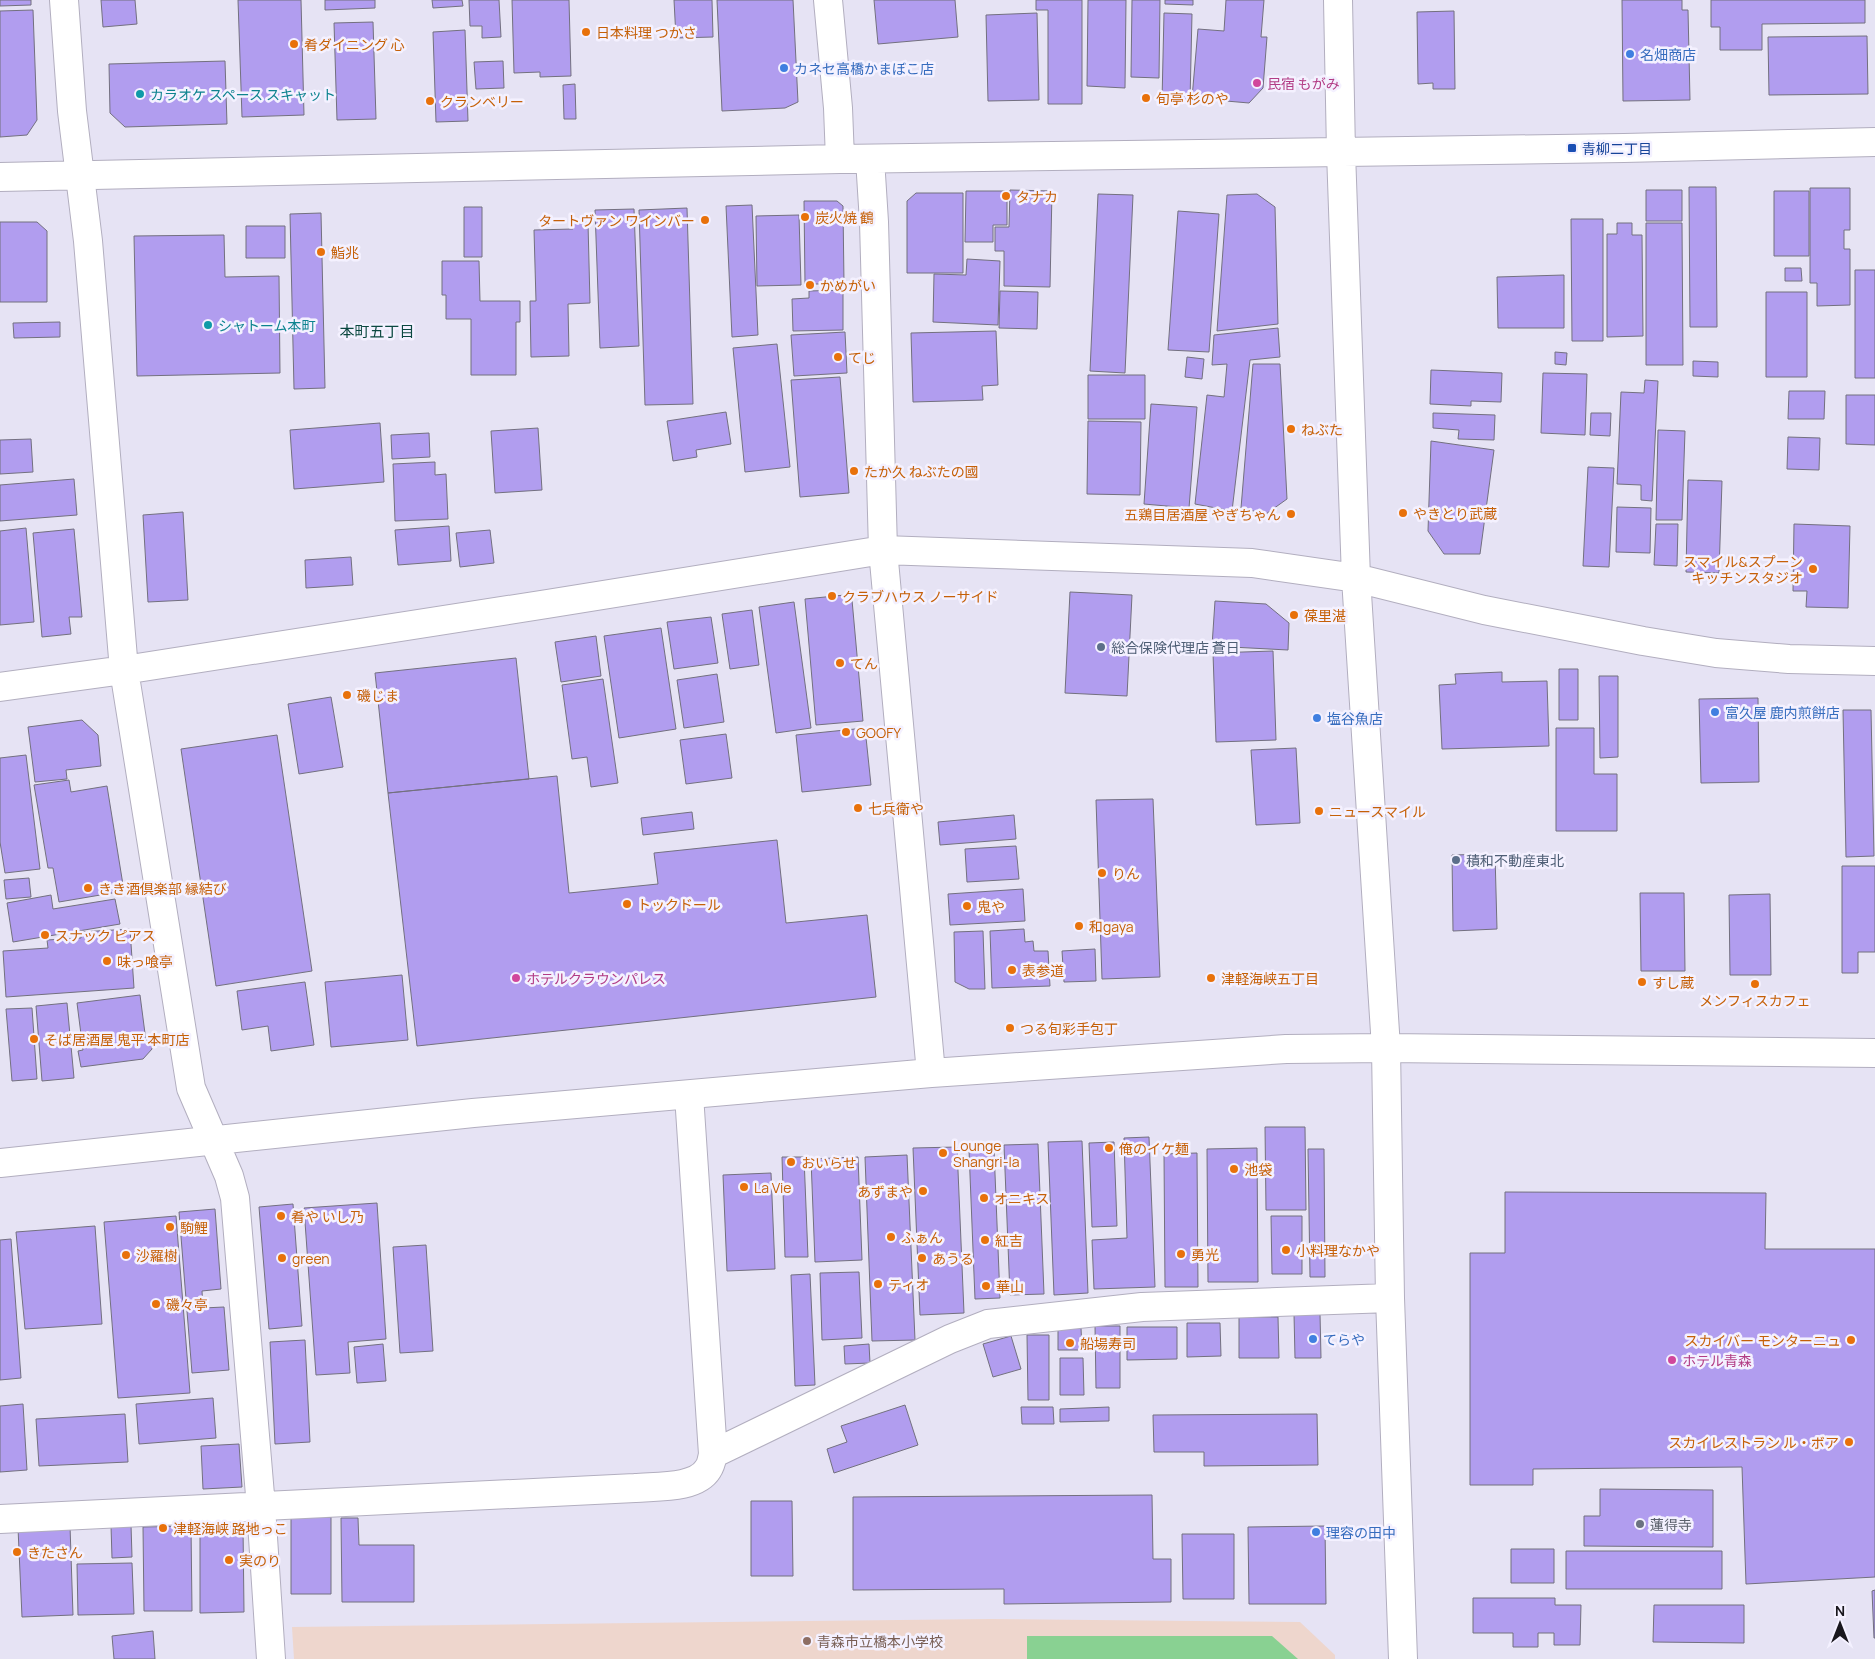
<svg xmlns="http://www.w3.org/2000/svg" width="1875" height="1659" viewBox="0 0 1875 1659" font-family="Manrope,'Noto Sans JP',sans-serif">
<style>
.education{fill:#eed6cd}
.green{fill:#89d192}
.building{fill:#b19def;stroke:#73707f}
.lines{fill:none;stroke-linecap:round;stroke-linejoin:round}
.minor-casing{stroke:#b2aebf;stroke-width:30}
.minor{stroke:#fff;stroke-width:28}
.food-dot{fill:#e8710a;stroke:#f4f1ff;stroke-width:2}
.shop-dot{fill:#3f7fe0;stroke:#f4f1ff;stroke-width:2}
.hotel-dot{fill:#d1479c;stroke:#f4f1ff;stroke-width:2}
.culture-dot{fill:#0f9aa8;stroke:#f4f1ff;stroke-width:2}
.transit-dot{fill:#1a4fb4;stroke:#f4f1ff;stroke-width:2}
.service-dot{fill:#5c6f8a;stroke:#f4f1ff;stroke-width:2}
.worship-dot{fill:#6b7280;stroke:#f4f1ff;stroke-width:2}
.education-dot{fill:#8d6e63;stroke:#f4f1ff;stroke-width:2}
.labels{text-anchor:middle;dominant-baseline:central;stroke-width:5;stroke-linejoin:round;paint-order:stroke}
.food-label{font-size:14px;fill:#c56008;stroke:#f4f1ff;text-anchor:start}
.shop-label{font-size:14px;fill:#366cbe;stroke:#f4f1ff;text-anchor:start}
.hotel-label{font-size:14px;fill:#b23c85;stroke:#f4f1ff;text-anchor:start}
.culture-label{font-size:14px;fill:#0d838f;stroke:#f4f1ff;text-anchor:start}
.transit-label{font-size:14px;fill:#164399;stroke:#f4f1ff;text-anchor:start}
.service-label{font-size:14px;fill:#4e5e75;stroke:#f4f1ff;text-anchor:start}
.worship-label{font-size:14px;fill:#5b616d;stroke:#f4f1ff;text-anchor:start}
.education-label{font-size:14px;fill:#785e54;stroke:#f4f1ff;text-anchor:start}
.neighbourhood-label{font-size:15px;fill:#0b4840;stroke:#f4f1ff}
</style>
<rect width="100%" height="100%" fill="#e6e3f4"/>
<path class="education" d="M991,1619L1300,1622L1335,1655V1659H294L292,1627Z"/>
<path class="green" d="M1027,1636H1272L1298,1659H1027Z"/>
<path class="building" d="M0,0H31V5L0,6Z
M101,0H135L137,24L103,27Z
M238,0H301L304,115L242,117Z
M325,0H375V8L325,10Z
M432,0H462L463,6L433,8Z
M469,0H499L501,37L482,38V26H470Z
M512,0H569L571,76L540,77V72L514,73Z
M674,0H712L713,37L676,38Z
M717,0H793L798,102L785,108L722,111Z
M874,0H955L958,37L878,44Z
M1036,0H1082V104H1048V10H1036Z
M1088,0H1126L1125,88L1087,86Z
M1132,0H1160L1159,78L1131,77Z
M1165,0H1193V5L1165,4Z
M1226,0H1264L1261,37H1267L1263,88L1249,103L1192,98L1198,29L1224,31Z
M1622,0H1682V10H1688L1690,100L1623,101Z
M1711,0H1865V23L1762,24V50H1720V27H1711Z
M33,10L37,120L27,135L0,137V11Z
M1454,11L1455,89H1433V83L1418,84L1417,12Z
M1037,13L1039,100L988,101L986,15Z
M1164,13L1192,14L1190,101H1162Z
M373,22L376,119L337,120L334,23Z
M465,30L468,121L436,122L433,32Z
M1867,36L1868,94L1769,95L1768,37Z
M225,61L227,124L125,127L110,113L109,64Z
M503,61L504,88L476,89L474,62Z
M575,84L576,119H564L563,85Z
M1689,187H1716L1717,327H1690Z
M1810,188H1850V230H1844V249H1850V305L1817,306V283H1810Z
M1010,190L1052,191L1050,287L1004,286V251H995V227H1009Z
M1646,190H1682V221H1646Z
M966,191H1007V225H993V242H965Z
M1774,191H1809V256H1774Z
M916,193H963V273H907V201Z
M1098,194L1133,195L1125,373L1090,371Z
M1257,194L1275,207L1278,324L1217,331L1227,195Z
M804,201H837L843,206L844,284H805Z
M752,205L758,335L732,337L726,206Z
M464,207H482V257H464Z
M687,208L693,404L645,405L639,210Z
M634,209L639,346L600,348L595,210Z
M1178,211L1219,214L1209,352L1168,350Z
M321,213L325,388L294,389L290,214Z
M799,215L801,285L757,286L756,216Z
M1571,219H1603V341H1572Z
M0,222H37L47,231V302H0Z
M573,223H588L590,303L568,304L569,356L531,357L530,301H536L534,230L573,229Z
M1617,223H1632V235H1642L1643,336L1607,337V234H1617Z
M1646,223H1682L1683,365H1646Z
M246,226H285V258H246Z
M224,235L225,277L279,276L280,373L137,376L134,236Z
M967,259L1000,261L998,325L933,322L934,274L966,275Z
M442,261H479L480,301H520V322H516V375H471V319H446V295H442Z
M1785,268H1801L1802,281H1785Z
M1855,270H1875V378H1855Z
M1564,275V328H1498L1497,277Z
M843,290V330L793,331L792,299L809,298V291Z
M1000,291L1038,292L1037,329L999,328Z
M1766,292H1807V377H1766Z
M60,322V337L14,338L13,323Z
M1278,328L1280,357L1250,360L1232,511L1195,504L1207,395L1224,397L1227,364L1212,365L1214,335Z
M996,331L998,385L982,386L983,400L913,402L911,333Z
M845,332L847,373L794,376L791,335Z
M777,344L790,467L745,472L733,348Z
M1555,352L1567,353L1566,365L1555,364Z
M1187,357L1204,359L1202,379L1185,377Z
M1693,361L1718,362V377L1693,376Z
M1253,364H1280L1287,499L1266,514L1241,508Z
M1431,370L1502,373L1501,402L1471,401V406L1430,404Z
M1543,373L1587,374L1585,435L1541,433Z
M1088,375H1145V419H1088Z
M840,377L849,493L800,497L791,380Z
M1645,380L1658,381L1652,501L1641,500V485L1617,484L1621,392L1644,393Z
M1789,391H1825L1824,419H1788Z
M1846,395H1875V445L1846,444Z
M1151,404L1197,407L1189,508L1144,504Z
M726,412L731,444L696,450L697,457L673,461L667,421Z
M1433,413L1495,415L1494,440L1458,439L1459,430L1433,428Z
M1591,413H1611L1610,436L1590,435Z
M1088,421L1141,422L1140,495L1087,494Z
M380,423L384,482L294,489L290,430Z
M538,428L542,490L495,493L491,431Z
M1658,430L1685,431L1682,520H1656Z
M429,433L430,457L392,459L391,435Z
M1788,437L1820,438L1819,470L1787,469Z
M31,439L33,472L0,474V440Z
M1431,441L1494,450L1480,554H1444L1428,531Z
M435,462V475L446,474L448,519L395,521L393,464Z
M1588,467L1614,468L1609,567L1583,566Z
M74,479L77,515L0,521V485Z
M1688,480L1722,481L1719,573L1686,572Z
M1617,507L1651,508L1650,553L1616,552Z
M183,512L188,600L148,602L143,515Z
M1656,524H1678L1677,566L1654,565Z
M1794,524L1850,526L1848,608L1806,607L1807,591H1793Z
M449,526L451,561L398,565L395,530Z
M26,528L34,622L0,625V531Z
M74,529L82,617H69L71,634L42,637L33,533Z
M490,530L494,563L460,567L456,533Z
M351,557L353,585L306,588L305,560Z
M1070,592L1132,595L1127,696L1065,693Z
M845,595L852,600L863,721L816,725L805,599Z
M1215,601L1266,604L1289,623L1288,650L1212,646Z
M794,602L811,728L776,733L759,607Z
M752,610L759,665L730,669L722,614Z
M711,617L718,663L674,669L667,622Z
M661,628L676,729L619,738L604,636Z
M596,636L601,676L561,682L555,642Z
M1273,651L1276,740L1216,742L1213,653Z
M516,658L529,779L388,793L375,673Z
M1559,669H1578V720H1559Z
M1502,672V682L1547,681L1549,746L1442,749L1439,685L1456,684L1455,674Z
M717,674L724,722L684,728L677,680Z
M1599,676H1618V757L1600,758Z
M603,679L618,783L591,787L587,757L572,759L562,685Z
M331,697L343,767L299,774L288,704Z
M1758,698L1759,782L1701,783L1699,699Z
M1843,710H1871L1874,856L1846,857Z
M82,720L98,735L101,766L66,770L67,779L35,782L28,727Z
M865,728L871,785L802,792L796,735Z
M1556,728H1594V774H1617V831H1556Z
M726,734L732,778L686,784L680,740Z
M277,735L312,971L216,986L181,749Z
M1296,748L1300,823L1256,825L1251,750Z
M26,755L40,869L5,873L0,842V758Z
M557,776L569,893L658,884L654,853L777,840L786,923L867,915L876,997L417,1046L388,793Z
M69,780L71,792L107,786L124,891L59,902L53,868H48L34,785Z
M1153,799L1160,977L1102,979L1096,800Z
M692,812L694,829L643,835L641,818Z
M1014,815L1016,839L940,845L938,822Z
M1016,846L1019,879L967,882L965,849Z
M1495,854L1497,929L1453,931L1452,855Z
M1842,866H1875V952H1858V973H1842Z
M29,878L31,897L6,899L4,880Z
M1023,889L1025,921L950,925L948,894Z
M1640,893H1684L1685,971H1641Z
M1770,894L1771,975H1730L1729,895Z
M51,895L53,909L115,899L120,924L13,942L7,903Z
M130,929L134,988L6,997L3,951L48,948L47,940L81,938V932Z
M1024,929L1025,942L1033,941L1034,951H1048L1050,986L992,988L990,931Z
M983,931L985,989H969L955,982L954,932Z
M1095,949L1096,981L1064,982L1062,951Z
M402,975L408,1040L331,1047L325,982Z
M305,982L314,1045L271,1051L268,1026L242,1030L237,991Z
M140,995L146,1041L151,1040L152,1049L143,1059L81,1067L78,1051L83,1050L77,1003Z
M67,1003L74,1078L42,1081L36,1006Z
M32,1008L37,1079L12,1081L6,1009Z
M1265,1127H1305L1306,1210H1266Z
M1149,1137L1155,1287L1094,1289L1092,1240L1127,1238L1124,1138Z
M1082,1141L1088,1293L1054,1295L1048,1142Z
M1114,1142L1117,1226L1092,1227L1089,1143Z
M1038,1144L1044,1294L1010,1295L1004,1145Z
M957,1147L964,1313L920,1315L913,1148Z
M1257,1148L1258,1282H1208L1207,1149Z
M994,1149L1000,1298L975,1299L969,1150Z
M1308,1149H1324L1325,1277H1310Z
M1197,1153L1198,1287H1165L1164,1154Z
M907,1155L915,1340L872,1341L865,1157Z
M782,1157H804L808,1257H785Z
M858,1157L862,1260L815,1262L811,1159Z
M771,1173L775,1269L727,1271L723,1175Z
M1505,1192L1766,1193L1765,1249H1875V1577L1746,1584L1742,1467L1533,1469V1485H1470V1253H1505Z
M377,1203L386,1339L348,1342L350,1373L316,1375L304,1208Z
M293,1204L302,1326L269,1329L259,1207Z
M215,1209L221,1289L202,1291L203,1308L224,1307L229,1370L192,1373L179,1212Z
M176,1216L190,1393L118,1398L104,1222Z
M1271,1216H1302V1274H1272Z
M95,1226L102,1324L25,1329L16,1232Z
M11,1239L21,1378L0,1380V1240Z
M426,1245L433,1351L400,1353L393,1247Z
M859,1272L862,1338L822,1340L820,1273Z
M810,1274L815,1385L795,1386L791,1275Z
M1294,1314H1320L1321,1358H1295Z
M1239,1317H1278L1279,1358H1239Z
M1187,1323H1220L1221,1356L1187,1357Z
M1095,1326H1120V1388H1096Z
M1127,1327H1177V1359L1127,1360Z
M1081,1328L1082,1350H1058V1329Z
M1027,1335H1049V1400H1028Z
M1011,1336L1021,1369L993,1377L983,1344Z
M305,1340L310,1442L275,1444L270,1342Z
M383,1344L386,1381L357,1383L354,1347Z
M869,1344L870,1363L845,1364L844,1346Z
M1060,1358H1083L1084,1395H1060Z
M213,1398L216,1438L139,1444L136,1404Z
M23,1404L27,1470L0,1472V1406Z
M905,1405L918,1445L834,1473L827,1449L847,1442L841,1426Z
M1021,1407H1053L1054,1424H1022Z
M1109,1407V1421L1060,1422V1409Z
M125,1414L128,1462L39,1466L36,1419Z
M1317,1414L1318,1465L1204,1466V1452H1154L1153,1415Z
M239,1444L242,1487L203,1489L201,1446Z
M1600,1489L1713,1490V1547L1584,1546V1516H1600Z
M1152,1495L1153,1559H1171V1602L1004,1604V1589L853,1590V1497Z
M751,1501H792L793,1576H751Z
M331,1517V1594H291V1518Z
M341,1518H358L359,1545H414V1602H342Z
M131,1525L132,1557L112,1558L111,1526Z
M70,1526L73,1615L22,1617L18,1528Z
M191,1526L192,1611H144L143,1527Z
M200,1526H243L244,1612L200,1613Z
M1325,1526L1326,1604H1249L1248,1527Z
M1182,1534H1234V1599H1183Z
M1511,1549H1554V1583H1511Z
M1566,1551H1722V1589H1566Z
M132,1563L134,1614L78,1615L77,1564Z
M1875,1590V1638H1874L1872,1591Z
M1473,1598H1555V1605H1581L1580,1645H1554V1633H1538V1647H1513V1633H1473Z
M1654,1605H1744V1643L1653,1642Z
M153,1631L155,1659H114L112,1636Z"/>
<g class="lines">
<g class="minor-casing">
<path id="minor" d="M64,0L72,111L88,241L124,670L191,1088L229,1176L235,1198L261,1507L271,1659
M828,0L838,108L840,159
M1338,0L1341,152L1356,578L1386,1048L1390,1298L1403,1659
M870,159L874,222L883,550L931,1073
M0,177L840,159L1624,148L1875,142
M0,687L124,670L547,604L883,550L1252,563L1356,578L1484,610L1643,641L1716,653L1789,659L1875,661
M0,1163L473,1113L931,1073L1286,1049L1386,1048L1875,1053
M713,1454L950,1339L988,1324L1142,1307L1390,1298
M0,1519L635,1488C656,1486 696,1489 708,1469C711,1465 712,1459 713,1454L689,1095"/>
</g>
<use href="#minor" class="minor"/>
</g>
<g class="food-dot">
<circle cx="586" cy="32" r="5"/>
<circle cx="294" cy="44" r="5"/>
<circle cx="1146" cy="98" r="5"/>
<circle cx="430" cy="101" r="5"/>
<circle cx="1006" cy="196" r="5"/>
<circle cx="805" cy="217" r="5"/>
<circle cx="705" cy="220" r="5"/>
<circle cx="321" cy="252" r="5"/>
<circle cx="810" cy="285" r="5"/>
<circle cx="838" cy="357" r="5"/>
<circle cx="1291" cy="429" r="5"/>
<circle cx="854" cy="471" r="5"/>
<circle cx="1403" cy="513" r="5"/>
<circle cx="1291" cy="514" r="5"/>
<circle cx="1813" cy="569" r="5"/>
<circle cx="832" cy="596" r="5"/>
<circle cx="1294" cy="615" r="5"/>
<circle cx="840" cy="663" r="5"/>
<circle cx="347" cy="695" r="5"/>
<circle cx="846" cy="732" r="5"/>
<circle cx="858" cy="808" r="5"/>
<circle cx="1319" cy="811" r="5"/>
<circle cx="1102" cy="873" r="5"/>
<circle cx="88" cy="888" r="5"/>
<circle cx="627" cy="904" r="5"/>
<circle cx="967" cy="906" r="5"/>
<circle cx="1079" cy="926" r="5"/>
<circle cx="45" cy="935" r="5"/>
<circle cx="107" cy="961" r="5"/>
<circle cx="1012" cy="970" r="5"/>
<circle cx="1211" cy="978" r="5"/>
<circle cx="1642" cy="982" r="5"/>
<circle cx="1755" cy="984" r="5"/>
<circle cx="1010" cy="1028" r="5"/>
<circle cx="34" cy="1039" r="5"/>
<circle cx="1109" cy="1148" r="5"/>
<circle cx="943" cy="1153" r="5"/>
<circle cx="791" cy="1162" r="5"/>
<circle cx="1234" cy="1169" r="5"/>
<circle cx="744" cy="1187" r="5"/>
<circle cx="923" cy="1191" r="5"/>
<circle cx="984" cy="1198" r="5"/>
<circle cx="281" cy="1216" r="5"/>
<circle cx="170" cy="1227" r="5"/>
<circle cx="891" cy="1237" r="5"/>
<circle cx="985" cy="1240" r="5"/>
<circle cx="1286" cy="1250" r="5"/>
<circle cx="1181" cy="1254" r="5"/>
<circle cx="126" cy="1255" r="5"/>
<circle cx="282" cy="1258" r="5"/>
<circle cx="922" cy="1258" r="5"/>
<circle cx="878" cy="1284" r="5"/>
<circle cx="986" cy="1286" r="5"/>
<circle cx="156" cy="1304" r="5"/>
<circle cx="1851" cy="1340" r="5"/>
<circle cx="1070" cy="1343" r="5"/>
<circle cx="1849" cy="1442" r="5"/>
<circle cx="163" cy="1528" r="5"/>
<circle cx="17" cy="1552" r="5"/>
<circle cx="229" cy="1560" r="5"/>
</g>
<g class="shop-dot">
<circle cx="1630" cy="54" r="5"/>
<circle cx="784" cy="68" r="5"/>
<circle cx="1715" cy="712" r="5"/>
<circle cx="1317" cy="718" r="5"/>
<circle cx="1313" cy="1339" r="5"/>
<circle cx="1316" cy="1532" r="5"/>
</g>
<g class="hotel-dot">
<circle cx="1257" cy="83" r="5"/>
<circle cx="516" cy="978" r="5"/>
<circle cx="1672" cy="1360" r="5"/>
</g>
<g class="culture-dot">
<circle cx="140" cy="94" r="5"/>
<circle cx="208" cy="325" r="5"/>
</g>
<rect class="transit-dot" x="1567" y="143" width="10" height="10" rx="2.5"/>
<g class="service-dot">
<circle cx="1101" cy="647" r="5"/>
<circle cx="1456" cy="860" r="5"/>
</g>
<circle class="worship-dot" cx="1640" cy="1524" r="5"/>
<circle class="education-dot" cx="807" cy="1641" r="5"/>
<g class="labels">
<g class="food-label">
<text x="596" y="32">日本料理 つかさ</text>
<text x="304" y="44">肴ダイニング 心</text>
<text x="1156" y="98">旬亭 杉のや</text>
<text x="440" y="101">クランベリー</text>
<text x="1016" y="196">タナカ</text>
<text x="815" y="217">炭火焼 鶴</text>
<text x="695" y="220" text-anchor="end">タートヴァン ワインバー</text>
<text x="331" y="252">鮨兆</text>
<text x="820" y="285">かめがい</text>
<text x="848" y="357">てじ</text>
<text x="1301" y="429">ねぶた</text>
<text x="864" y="471">たか久 ねぶたの國</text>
<text x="1413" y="513">やきとり武蔵</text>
<text x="1281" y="514" text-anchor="end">五鶏目居酒屋 やぎちゃん</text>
<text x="1803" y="561" text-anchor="end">スマイル&amp;スプーン<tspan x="1803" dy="16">キッチンスタジオ</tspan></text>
<text x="842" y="596">クラブハウス ノーサイド</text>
<text x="1304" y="615">葆里湛</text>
<text x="850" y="663">てん</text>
<text x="357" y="695">磯じま</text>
<text x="856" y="732">GOOFY</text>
<text x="868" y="808">七兵衛や</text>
<text x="1329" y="811">ニュースマイル</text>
<text x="1112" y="873">りん</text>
<text x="98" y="888">きき酒倶楽部 縁結び</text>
<text x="637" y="904">トックドール</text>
<text x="977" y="906">鬼や</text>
<text x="1089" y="926">和gaya</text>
<text x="55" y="935">スナック ピアス</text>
<text x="117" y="961">味っ喰亭</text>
<text x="1022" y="970">表参道</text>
<text x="1221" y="978">津軽海峡五丁目</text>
<text x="1652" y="982">すし蔵</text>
<text x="1755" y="1000" text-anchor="middle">メンフィスカフェ</text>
<text x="1020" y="1028">つる旬彩手包丁</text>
<text x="44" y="1039">そば居酒屋 鬼平 本町店</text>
<text x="953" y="1145">Lounge<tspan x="953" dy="16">Shangri-la</tspan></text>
<text x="1119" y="1148">俺のイケ麺</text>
<text x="801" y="1162">おいらせ</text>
<text x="1244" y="1169">池袋</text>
<text x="754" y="1187">La Vie</text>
<text x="913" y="1191" text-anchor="end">あずまや</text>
<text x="994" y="1198">オニキス</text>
<text x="291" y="1216">肴や いし乃</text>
<text x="180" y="1227">駒鯉</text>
<text x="901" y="1237">ふぁん</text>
<text x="995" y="1240">紅吉</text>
<text x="1296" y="1250">小料理なかや</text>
<text x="1191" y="1254">勇光</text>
<text x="136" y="1255">沙羅樹</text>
<text x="292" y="1258">green</text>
<text x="932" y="1258">あうる</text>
<text x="888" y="1284">ティオ</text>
<text x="996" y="1286">華山</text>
<text x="166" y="1304">磯々亭</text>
<text x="1841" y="1340" text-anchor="end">スカイバー モンターニュ</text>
<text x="1080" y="1343">船場寿司</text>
<text x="1839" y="1442" text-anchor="end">スカイレストラン ル・ボア</text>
<text x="173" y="1528">津軽海峡 路地っこ</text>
<text x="27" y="1552">きたさん</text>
<text x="239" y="1560">実のり</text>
</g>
<g class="shop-label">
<text x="1640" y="54">名畑商店</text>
<text x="794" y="68">カネセ高橋かまぼこ店</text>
<text x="1725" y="712">富久屋 鹿内煎餅店</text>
<text x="1327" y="718">塩谷魚店</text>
<text x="1323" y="1339">てらや</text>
<text x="1326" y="1532">理容の田中</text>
</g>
<g class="hotel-label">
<text x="1267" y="83">民宿 もがみ</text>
<text x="526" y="978">ホテルクラウンパレス</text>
<text x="1682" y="1360">ホテル青森</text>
</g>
<g class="culture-label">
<text x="150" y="94">カラオケ スペース スキャット</text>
<text x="218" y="325">シャトーム本町</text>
</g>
<g class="transit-label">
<text x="1582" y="148">青柳二丁目</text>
</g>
<g class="service-label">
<text x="1111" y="647">総合保険代理店 蒼日</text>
<text x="1466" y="860">積和不動産東北</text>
</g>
<g class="worship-label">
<text x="1650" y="1524">蓮得寺</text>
</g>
<g class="education-label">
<text x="817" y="1641">青森市立橋本小学校</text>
</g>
<g class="neighbourhood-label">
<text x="377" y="331">本町五丁目</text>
</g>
</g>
<g transform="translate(1840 1624)" stroke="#f4f1ff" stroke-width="4" paint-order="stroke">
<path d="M0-4L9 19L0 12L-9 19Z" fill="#19171d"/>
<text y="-8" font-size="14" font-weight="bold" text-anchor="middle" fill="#19171d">N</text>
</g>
</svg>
